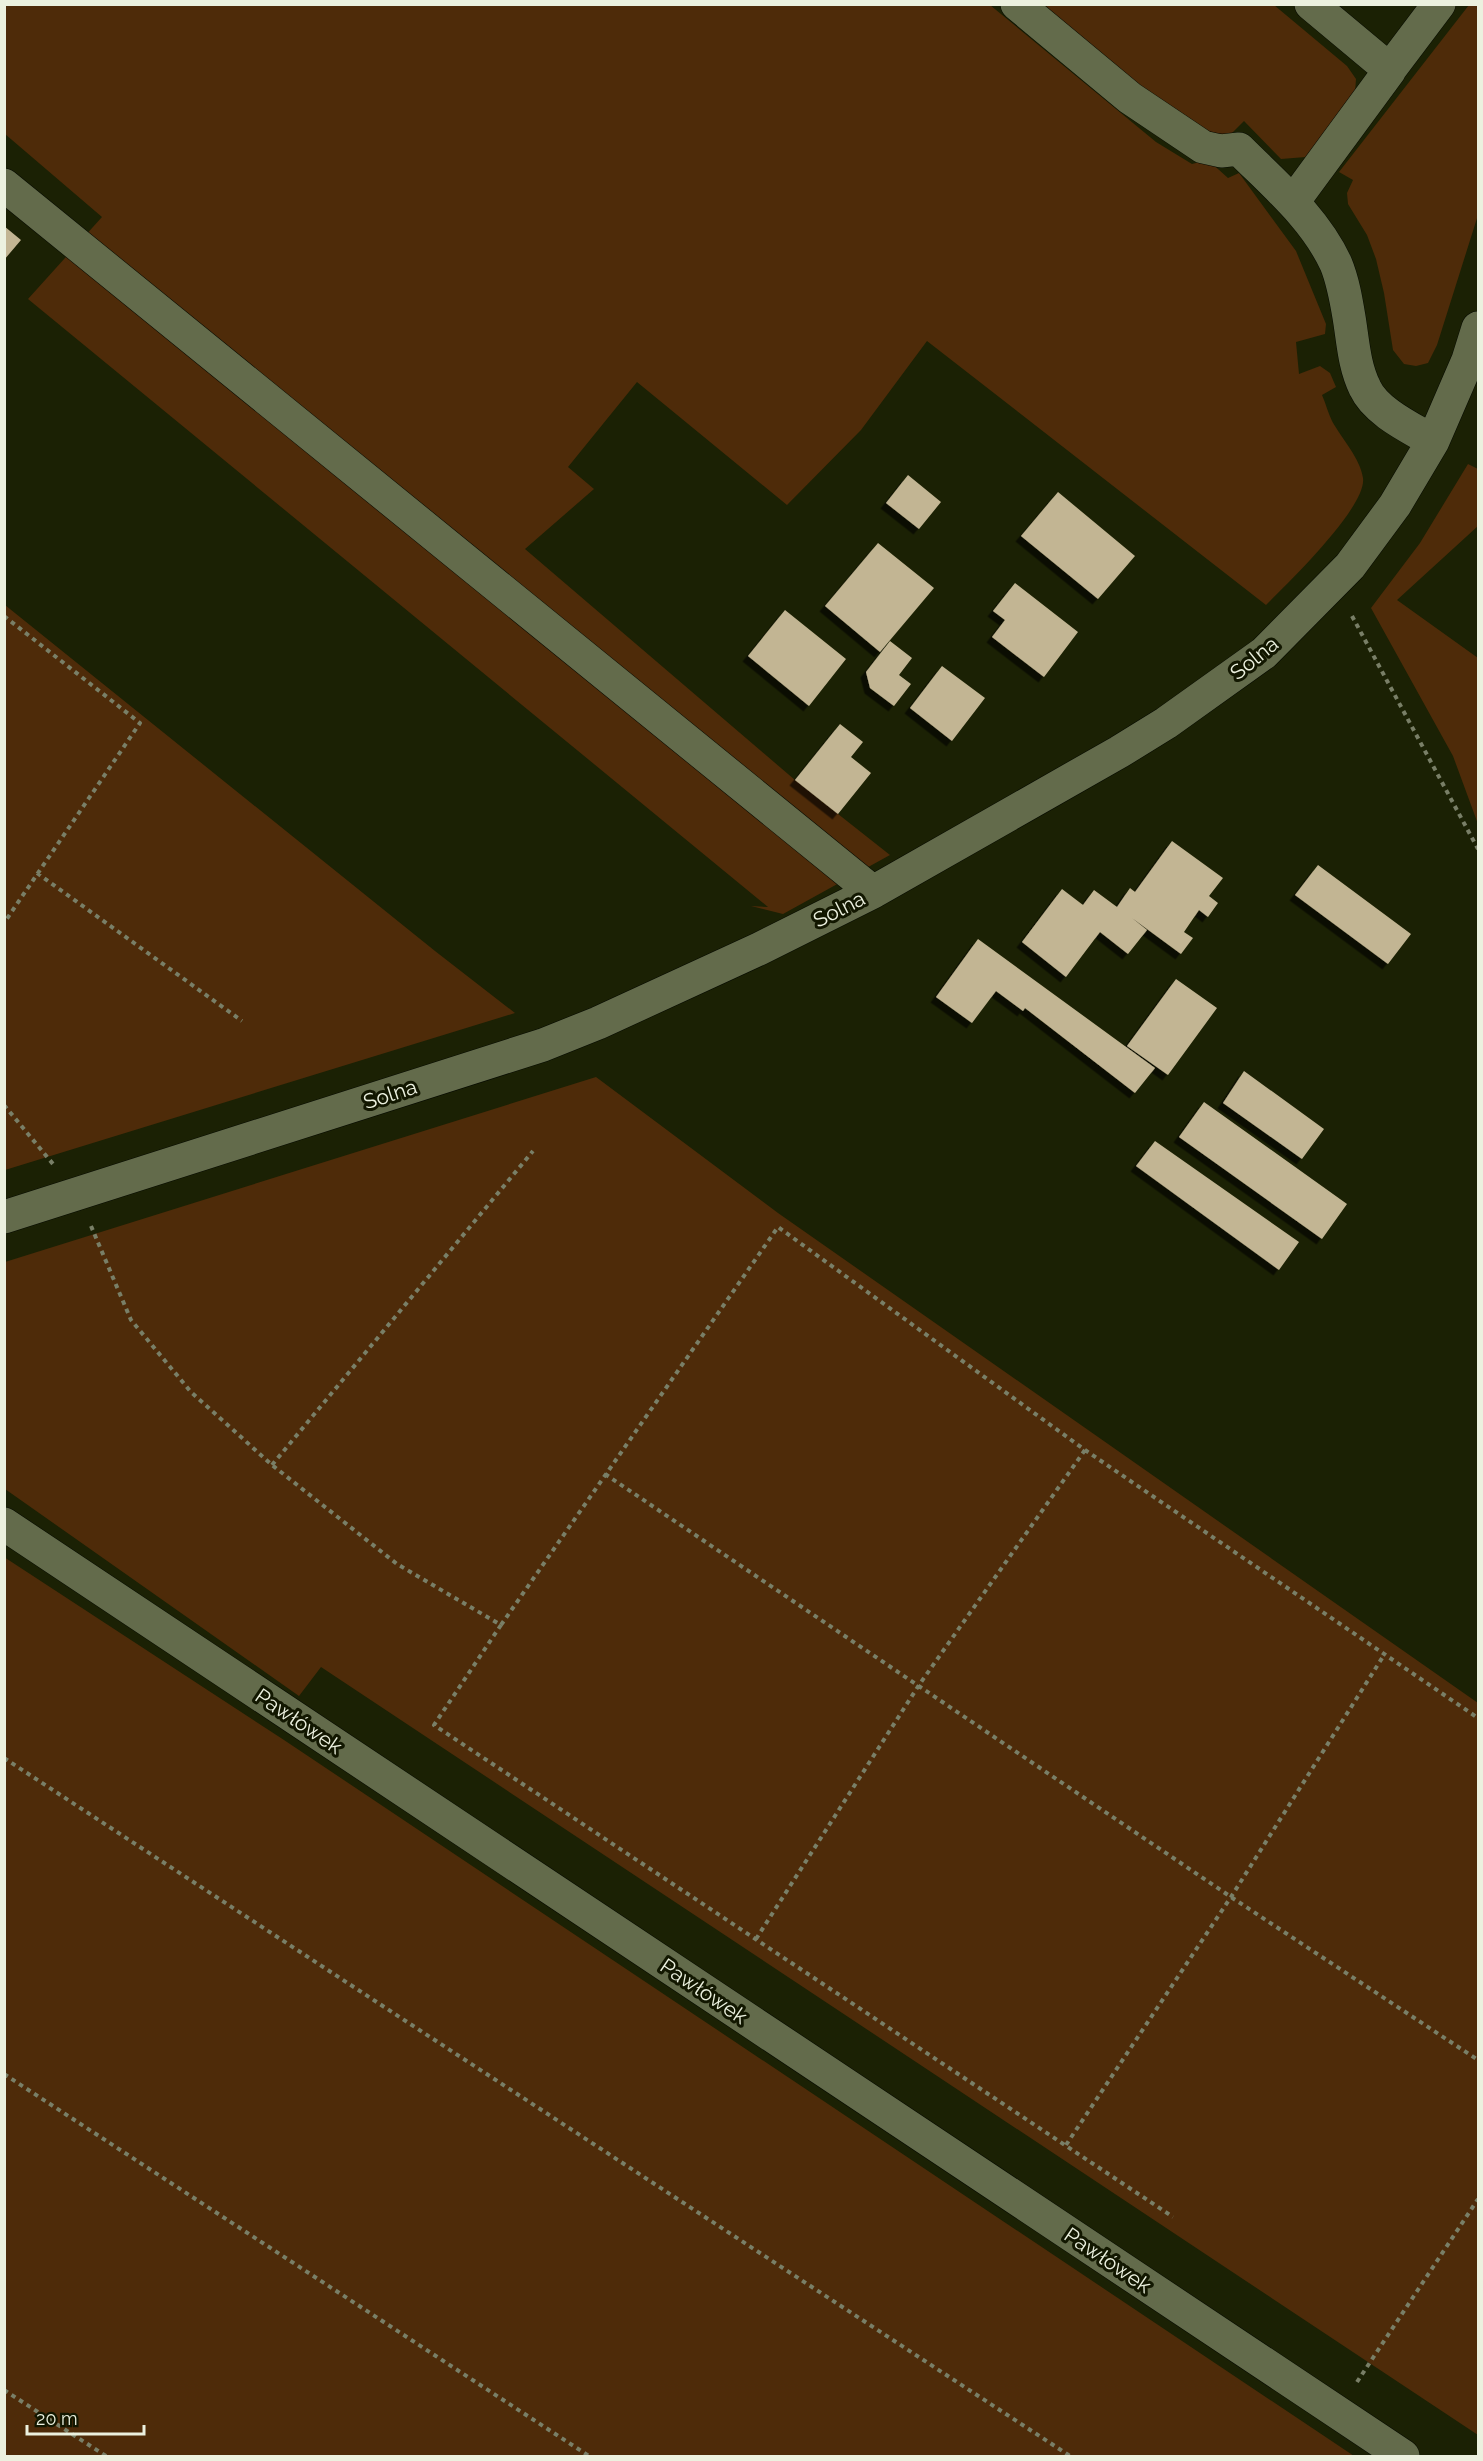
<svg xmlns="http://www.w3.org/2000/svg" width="1483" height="2461" viewBox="0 0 1483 2461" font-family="Raleway,sans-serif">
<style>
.green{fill:#4e2b09}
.building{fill:#c2b593;filter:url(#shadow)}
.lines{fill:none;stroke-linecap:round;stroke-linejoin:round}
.minor-casing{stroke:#060a00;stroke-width:34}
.path{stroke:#797f67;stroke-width:4;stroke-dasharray:4.5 4.5;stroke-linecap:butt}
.minor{stroke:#636b4b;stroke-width:33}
.labels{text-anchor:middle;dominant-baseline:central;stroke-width:6;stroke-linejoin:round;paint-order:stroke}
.street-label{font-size:21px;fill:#ecf1df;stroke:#121700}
</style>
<defs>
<filter id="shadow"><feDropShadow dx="-5.5" dy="5.5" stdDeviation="0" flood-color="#0009"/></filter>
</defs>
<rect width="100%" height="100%" fill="#1b2104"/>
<path class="green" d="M5,5H990L1156,142L1192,164L1208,160L1228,178L1239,173L1296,251L1326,324L1325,334L1296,342L1299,374L1320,366L1330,373L1336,387L1322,395C1326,404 1328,413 1332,421C1342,439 1360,458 1363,478C1367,507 1287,584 1266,605L927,341L861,430L787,505L637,382L568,467L594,489L525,549L795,780L890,855L783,914L751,906L768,907L28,299L102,217L5,134Z
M1038,5H1274L1347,66L1356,79L1355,92L1306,157L1281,159L1244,121L1220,145L1192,133Z
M1469,5H1478V215L1437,345L1428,363L1416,366L1404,364L1393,350L1384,293L1376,259L1367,235L1348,204L1347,193L1353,180L1339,172Z
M1468,464L1478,469V526L1397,600L1478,658V824L1453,756L1371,608L1420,543Z
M5,605L435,951L515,1013L5,1170Z
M596,1077L778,1213L1478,1703V2435L321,1667L299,1696L5,1489V1262Z
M4,1557L284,1740L1354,2456H5Z"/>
<path class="building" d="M4,226L21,240L4,260Z
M908,475L941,502L919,529L886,503Z
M1058,492L1135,556L1098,599L1021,536Z
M878,543L934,588L880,652L825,606Z
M1015,583L1078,632L1044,677L992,637L1005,620L993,611Z
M785,610L846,659L809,706L748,656Z
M890,641L912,658L899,675L911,684L894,706L870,688L866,672Z
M942,666L985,698L952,741L910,708Z
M840,724L863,742L851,757L871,773L838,814L795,780Z
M1172,841L1223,878L1209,896L1218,903L1208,917L1199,910L1184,932L1193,938L1181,954L1132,918L1147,930L1128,954L1100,932L1066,977L1022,942L1062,889L1083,905L1094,890L1117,907L1130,888L1135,892Z
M1318,865L1411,934L1388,964L1295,895Z
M978,939L1155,1068L1135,1093L1025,1008L1023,1011L996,991L972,1023L936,997Z
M1176,979L1217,1008L1168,1075L1127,1046Z
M1244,1071L1324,1129L1302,1159L1223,1103Z
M1204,1102L1347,1204L1322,1239L1179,1137Z
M1155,1141L1299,1242L1279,1270L1136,1166Z"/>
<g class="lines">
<g class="minor-casing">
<path id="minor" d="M1017,4L1130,98L1203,147L1221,151L1239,149C1274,184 1315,218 1336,264C1343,281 1346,299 1349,317C1353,341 1354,366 1365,388C1376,412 1411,428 1433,441
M1387,73L1439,4
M4,185L873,892
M1293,202L1390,70L1311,4
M4,1217L543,1045L598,1023L759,949L873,892L1119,752L1166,723L1264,653L1350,566L1395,505L1433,441L1468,360L1478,328
M4,1524L1403,2456"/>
</g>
<path class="path" d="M4,616L140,723L4,923
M1352,616L1478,849
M37,873L242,1021
M4,1105L53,1164
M91,1226L131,1320L191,1392L272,1465L397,1564L501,1625L778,1227L1085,1450L1478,1718
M272,1465L533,1151
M605,1474L1231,1897L1478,2060
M501,1625L434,1725L1173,2217
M4,1758L1070,2456
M756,1939L919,1685L1085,1450
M4,2074L589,2456
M1066,2145L1231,1897L1384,1655
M1357,2382L1478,2199
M4,2390L106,2456"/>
<use href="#minor" class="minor"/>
</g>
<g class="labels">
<g class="street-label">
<text transform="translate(1254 658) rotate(-39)">Solna</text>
<text transform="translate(839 909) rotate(-27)">Solna</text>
<text transform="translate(390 1094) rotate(-18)">Solna</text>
<text transform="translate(299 1721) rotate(34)">Pawłówek</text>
<text transform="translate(704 1991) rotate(34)">Pawłówek</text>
<text transform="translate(1108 2260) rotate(34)">Pawłówek</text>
</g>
</g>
<rect width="1483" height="2461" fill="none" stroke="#ecf1df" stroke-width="12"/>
<path d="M27 2425v9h117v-9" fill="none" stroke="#ecf1df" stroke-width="3"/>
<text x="36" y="2425" font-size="18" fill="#ecf1df" stroke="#121700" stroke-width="4.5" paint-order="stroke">20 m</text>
</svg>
